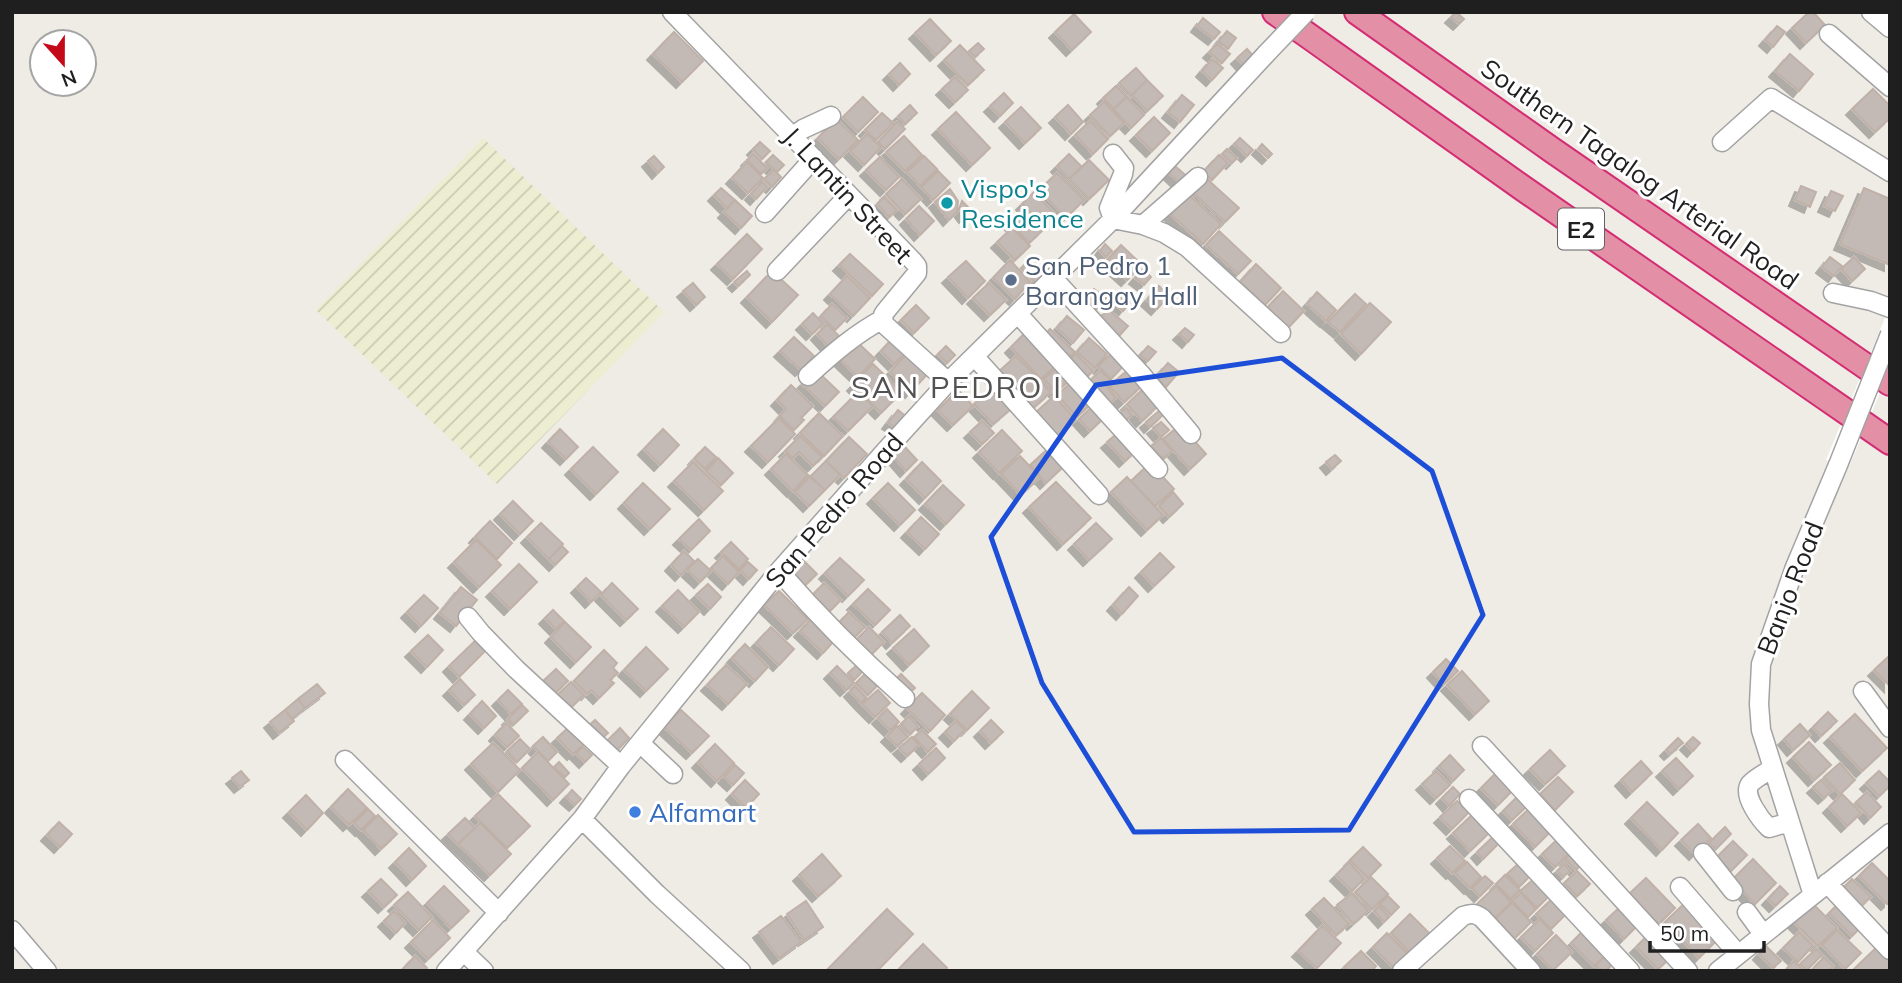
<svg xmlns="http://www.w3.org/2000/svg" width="1902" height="983" viewBox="0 0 1902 983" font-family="Mulish,sans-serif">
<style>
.farmland{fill:url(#farmland-furrows)}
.pier{fill:#fff}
.building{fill:#c3bab5;stroke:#c0b1a8;stroke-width:2;filter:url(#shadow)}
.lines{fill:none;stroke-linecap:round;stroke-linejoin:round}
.minor-casing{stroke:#a3a3a3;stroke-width:21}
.highway-casing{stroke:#d32c73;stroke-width:28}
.minor{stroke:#fff;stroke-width:18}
.highway{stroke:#e390a6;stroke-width:24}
.minor-bridge-casing{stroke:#a3a3a3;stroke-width:21;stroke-linecap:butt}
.minor-bridge{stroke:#fff;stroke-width:18}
.marked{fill:none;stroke:#1d4ed8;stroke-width:5;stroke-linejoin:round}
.culture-dot{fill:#0f9aa8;stroke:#fff;stroke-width:2.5}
.service-dot{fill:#5c6f8a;stroke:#fff;stroke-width:2.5}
.shop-dot{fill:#3f7fe0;stroke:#fff;stroke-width:2.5}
.labels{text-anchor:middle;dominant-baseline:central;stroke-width:6;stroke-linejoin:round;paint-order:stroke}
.shield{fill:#fff;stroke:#626262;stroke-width:2}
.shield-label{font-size:24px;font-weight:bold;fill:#1f1f1f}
.street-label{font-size:26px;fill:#1f1f1f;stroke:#fff}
.culture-label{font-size:26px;fill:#0d838f;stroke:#fff;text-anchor:start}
.service-label{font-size:26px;fill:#4e5e75;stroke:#fff;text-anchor:start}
.shop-label{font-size:26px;fill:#366cbe;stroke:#fff;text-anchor:start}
.quarter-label{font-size:30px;letter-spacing:2px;fill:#525252;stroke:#fff}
</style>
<defs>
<pattern id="farmland-furrows" width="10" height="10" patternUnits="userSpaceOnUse" patternTransform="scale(1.75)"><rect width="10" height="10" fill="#ededd1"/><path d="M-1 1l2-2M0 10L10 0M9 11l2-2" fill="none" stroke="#cbcbb3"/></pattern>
<filter id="shadow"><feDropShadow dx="-6" dy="6" stdDeviation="0" flood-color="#0004"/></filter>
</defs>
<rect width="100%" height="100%" fill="#efebe5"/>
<path class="farmland" d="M483,138L664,312L497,484L316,310Z"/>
<path class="pier" d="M1885,318L1890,320V369L1848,469L1826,460Z"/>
<path class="building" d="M1456,12L1464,19L1459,24L1451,17Z
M1809,12H1813L1825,25L1806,43L1792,28Z
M1074,14L1091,32L1072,50L1055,32Z
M1203,18L1220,32L1214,39L1197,26Z
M930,19L951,41L936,55L915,33Z
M1777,26L1785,32L1773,47L1765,40Z
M1227,31L1236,38L1228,49L1219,41Z
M674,32L703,61L682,82L653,54Z
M978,43L984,49L975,57L969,51Z
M1217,44L1230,54L1222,63L1209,52Z
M960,45L984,70L968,85L944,60Z
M1247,49L1256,59L1246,68L1237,58Z
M1790,54L1813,74L1799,91L1775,71Z
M1212,59L1223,68L1212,80L1202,71Z
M900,63L910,74L899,85L889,74Z
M1136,68L1147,80L1131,96L1119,83Z
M955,77L968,90L955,102L942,89Z
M1147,80L1163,96L1147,111L1132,95Z
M1116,86L1127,97L1114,109L1103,98Z
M1873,89L1890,106V118L1875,132L1852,109Z
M1004,93L1013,103L1000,116L990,106Z
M1182,95L1194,105L1180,122L1168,112Z
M863,97L878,112L858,132L843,117Z
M1127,97L1144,115L1131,128L1113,109Z
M1104,102L1124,123L1110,136L1090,115Z
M910,105L917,113L905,124L898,116Z
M1068,105L1083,122L1071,134L1055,117Z
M1021,107L1041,128L1025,143L1005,122Z
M956,112L990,148L972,165L938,129Z
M882,113L893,123L876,140L865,130Z
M1154,117L1170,133L1152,151L1136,135Z
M836,119L858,140L839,159L818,138Z
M1090,121L1108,139L1093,154L1075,135Z
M897,122L905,129L885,149L878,142Z
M867,134L881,147L864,165L850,151Z
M904,136L922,155L905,171L886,152Z
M1240,138L1253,150L1247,156L1234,144Z
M760,142L770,151L762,159L753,149Z
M1262,144L1272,154L1268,158L1258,149Z
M1227,149L1237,158L1232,163L1222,154Z
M753,154L767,168L761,174L747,160Z
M1069,154L1082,167L1069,179L1057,166Z
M773,155L784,165L777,172L766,162Z
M1219,155L1228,163L1212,180L1203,172Z
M654,156L664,167L658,173L648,161Z
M924,156L937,169L920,186L907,172Z
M880,157L899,177L886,190L866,170Z
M1089,160L1109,180L1089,199L1069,179Z
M747,162L763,178L748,193L732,178Z
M1175,166L1190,179L1183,186L1169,173Z
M774,170L781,177L772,187L764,179Z
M938,171L950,183L933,200L921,187Z
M1057,173L1084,200L1066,218L1039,190Z
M902,179L921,199L905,214L886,194Z
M1207,179L1239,208L1225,222L1193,193Z
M762,182L767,187L756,199L751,194Z
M1801,186L1816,192L1810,207L1795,200Z
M721,188L735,200L727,208L714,195Z
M1864,188L1890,199V265L1840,244Z
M950,189L958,201L957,212L949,220L935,202Z
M1831,191L1843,196L1835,211L1824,206Z
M1034,192L1054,213L1042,224L1022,204Z
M1188,194L1221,224L1203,244L1169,213Z
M884,197L897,210L889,217L877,204Z
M735,200L752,216L741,228L724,212Z
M962,201L971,210L965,217L959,209Z
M919,206L934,221L920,235L906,219Z
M1023,209L1043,230L1029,243L1009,222Z
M1012,228L1030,246L1015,260L997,242Z
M1219,231L1251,261L1238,274L1206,245Z
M747,234L762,249L733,279L717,264Z
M1105,244L1112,251L1106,257L1100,251Z
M1121,245L1142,265L1127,280L1106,261Z
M850,254L883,284L872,296L839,265Z
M1033,257L1048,273L1037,284L1021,268Z
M1830,257L1842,266L1834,276L1822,267Z
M1854,257L1865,269L1852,281L1841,269Z
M1010,260L1030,282L1015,299L993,278Z
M966,261L985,281L968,298L948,277Z
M1256,264L1281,288L1265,305L1240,282Z
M1143,269L1151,277L1144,285L1135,278Z
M747,271L750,275L738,286L734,282Z
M772,271L798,295L772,322L747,297Z
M847,276L870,298L853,316L830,294Z
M693,283L705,297L696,305L683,291Z
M989,283L1006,300L990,315L973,298Z
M1159,286L1169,296L1157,309L1147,300Z
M1094,289L1106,298L1097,309L1085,299Z
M1126,291L1134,298L1123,311L1115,304Z
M1283,291L1304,311L1288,328L1266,309Z
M1317,292L1336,310L1326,321L1307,304Z
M1355,294L1366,304L1340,332L1328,322Z
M1370,303L1391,322L1361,354L1341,334Z
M832,304L847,318L835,330L821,316Z
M916,305L929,318L914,333L901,320Z
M1108,309L1128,326L1119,336L1100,319Z
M813,313L823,324L812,334L802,324Z
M1067,316L1084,330L1073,343L1057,328Z
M827,324L839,336L828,346L817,334Z
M1185,328L1194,335L1188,342L1179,334Z
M1029,329L1060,362L1041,379L1011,347Z
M1050,329L1075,352L1065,362L1042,338Z
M794,337L814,356L801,370L780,351Z
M894,337L908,350L894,364L881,351Z
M853,338L875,359L858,377L836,356Z
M1089,338L1107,354L1095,368L1077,352Z
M946,346L955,355L947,363L938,354Z
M1148,346L1156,352L1148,361L1140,355Z
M1116,349L1128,361L1111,379L1098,366Z
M910,350L931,370L911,392L890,372Z
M1076,354L1093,371L1083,381L1066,363Z
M1016,356L1051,392L1032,409L997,373Z
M1168,363L1179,372L1166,387L1156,377Z
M873,364L902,392L881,413L853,385Z
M1060,365L1072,378L1056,392L1044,379Z
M816,370L839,392L825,406L802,384Z
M1128,370L1142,386L1124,402L1109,386Z
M1100,371L1112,381L1107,387L1116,398L1106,407L1085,385Z
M1074,380L1094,401L1077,417L1057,395Z
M995,384L1015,405L993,424L974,404Z
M791,385L813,406L801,418L804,420L794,430L780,416L786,409L777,400Z
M958,390L973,406L953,425L938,410Z
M1142,390L1157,407L1142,421L1127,404Z
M858,392L873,406L848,431L833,417Z
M1054,396L1076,420L1058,437L1035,413Z
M1096,403L1107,415L1090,431L1079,419Z
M1126,408L1132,415L1125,421L1119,414Z
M898,410L908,418L899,430L888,423Z
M1160,410L1164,414L1150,427L1146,422Z
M819,413L843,436L824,456L800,433Z
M779,418L795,434L768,462L751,446Z
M982,421L994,433L982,444L970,432Z
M1161,422L1169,430L1161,437L1153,428Z
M1180,425L1206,454L1190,469L1163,439Z
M560,429L578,447L566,459L548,442Z
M663,429L679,445L660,465L644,449Z
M1002,430L1022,451L999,473L979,452Z
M1120,431L1137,450L1125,461L1107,442Z
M800,436L822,457L813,466L799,452L793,458L785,451Z
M849,437L867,454L844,478L826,461Z
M1161,438L1172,451L1163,459L1151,446Z
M904,446L917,460L906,471L893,456Z
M1051,446L1067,463L1046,483L1030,465Z
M593,447L618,472L596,494L571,469Z
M705,447L716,457L705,469L694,459Z
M786,454L808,475L793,491L771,469Z
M1335,455L1341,461L1332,469L1326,462Z
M1020,456L1040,477L1021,495L1001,474Z
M718,458L733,473L721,485L706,471Z
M826,461L840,475L825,490L810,477Z
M693,462L723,491L704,510L674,481Z
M922,462L941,481L925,498L906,479Z
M1150,463L1174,489L1155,506L1131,481Z
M810,476L825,490L809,506L795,492Z
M1127,477L1163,515L1147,530L1111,492Z
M1056,482L1091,518L1063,544L1029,507Z
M643,483L670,509L650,529L624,503Z
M888,483L915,510L900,525L873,498Z
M943,485L964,505L946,524L925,504Z
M1173,492L1183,504L1169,517L1159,506Z
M513,501L533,521L520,534L500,514Z
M921,517L939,534L925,549L907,532Z
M699,519L710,531L691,550L679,539Z
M490,521L512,543L497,559L475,537Z
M541,523L563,544L549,559L527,537Z
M1096,523L1112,539L1089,560L1074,544Z
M476,540L501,565L479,587L454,562Z
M731,542L748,559L739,569L721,552Z
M562,546L568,552L555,565L549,559Z
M684,551L694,561L681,575L671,565Z
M1160,553L1174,567L1154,586L1141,572Z
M723,556L739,572L728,584L711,568Z
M840,558L864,580L848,596L825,573Z
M698,559L711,571L700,582L687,570Z
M803,560L817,574L800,590L787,577Z
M748,562L757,570L749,579L740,570Z
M519,564L537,582L510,609L492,591Z
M586,578L601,592L591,602L577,587Z
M612,583L638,609L626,620L601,595Z
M824,583L841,600L825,616L808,600Z
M708,584L721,597L710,609L696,595Z
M461,587L477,600L456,626L440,613Z
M1129,587L1138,596L1122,614L1113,605Z
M868,589L890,610L875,625L853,604Z
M678,590L699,612L684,627L662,606Z
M779,591L808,619L793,633L764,605Z
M424,595L438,608L421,626L407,612Z
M553,610L564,621L556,629L545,618Z
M849,612L865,627L851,641L836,626Z
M900,615L910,626L892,643L882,632Z
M811,619L834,641L823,653L800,631Z
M565,622L591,647L576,662L551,637Z
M771,627L794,649L779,665L756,643Z
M869,627L884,642L867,659L851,645Z
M914,629L929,646L909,665L893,648Z
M428,635L443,650L427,667L411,651Z
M475,641L485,651L459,677L449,666Z
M745,644L768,667L755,681L732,658Z
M646,647L668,669L646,691L624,670Z
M604,650L617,663L613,668L618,673L610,680L614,683L599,698L591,690L587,694L574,681Z
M1890,655V686L1874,670Z
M1446,659L1458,671L1444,684L1433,672Z
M859,663L865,669L854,680L848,673Z
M726,665L747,684L728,704L707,685Z
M837,666L854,683L846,690L830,673Z
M556,669L568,681L552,696L540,684Z
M1462,671L1489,701L1475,714L1447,685Z
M866,673L877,686L868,695L856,683Z
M901,674L915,688L906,696L893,682Z
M460,679L475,695L464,705L449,690Z
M571,682L584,695L567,711L554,698Z
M317,684L325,693L305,708L298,699Z
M855,686L866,698L861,703L850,691Z
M508,690L522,704L511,714L498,700Z
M878,690L890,703L875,717L862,704Z
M972,691L989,708L967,730L950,714Z
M922,693L945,715L930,731L907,708Z
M298,699L305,708L292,719L285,710Z
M482,701L496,716L484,728L470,714Z
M522,705L528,711L513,725L508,719Z
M887,709L899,722L890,730L878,718Z
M285,710L294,721L279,733L270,722Z
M681,710L709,736L692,753L664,727Z
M1828,712L1837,721L1821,736L1813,727Z
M1855,714L1887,748L1862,771L1830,737Z
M909,716L918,727L910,734L901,724Z
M595,720L608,733L598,742L585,729Z
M991,720L1003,732L991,743L980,731Z
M956,721L965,730L954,741L945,732Z
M506,723L519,736L507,747L495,735Z
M1800,724L1810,735L1793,750L1784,739Z
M897,726L908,737L897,746L887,736Z
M569,727L585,743L573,754L557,738Z
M620,728L629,738L613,755L603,745Z
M922,730L936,744L928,752L914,737Z
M543,737L557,752L548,761L533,746Z
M912,737L919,745L907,756L899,748Z
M1693,737L1700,743L1693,751L1686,744Z
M1678,738L1683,743L1670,754L1666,750Z
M520,739L530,749L517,762L507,751Z
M1809,742L1831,765L1814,780L1793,757Z
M493,743L520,770L498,792L471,764Z
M715,744L734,763L717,781L698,762Z
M583,747L592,755L585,762L576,753Z
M936,748L945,758L928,774L919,764Z
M1550,750L1565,766L1545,784L1530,769Z
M538,752L569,784L553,800L522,768Z
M1450,755L1464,770L1453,781L1439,766Z
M1676,758L1693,776L1679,789L1662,771Z
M1641,761L1652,773L1632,792L1621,780Z
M559,762L569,773L565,777L554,767Z
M1840,763L1855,780L1840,794L1824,777Z
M735,765L744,773L733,785L724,777Z
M1500,769L1517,786L1498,805L1481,788Z
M241,771L249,780L240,787L232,778Z
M1436,771L1450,785L1436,798L1422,784Z
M1879,771L1890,782V786L1879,796L1866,783Z
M1558,777L1573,792L1555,810L1540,794Z
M745,780L759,794L746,808L732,794Z
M1821,780L1832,791L1824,798L1813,787Z
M1453,787L1460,794L1449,806L1442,798Z
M348,789L367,808L349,825L331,807Z
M572,790L581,799L575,805L566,797Z
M1522,792L1531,802L1512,820L1503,811Z
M1867,792L1881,807L1870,818L1856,802Z
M498,794L530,826L507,848L475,816Z
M1842,794L1861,813L1847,826L1829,807Z
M306,795L323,813L307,830L289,812Z
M1457,801L1469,812L1452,829L1440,817Z
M1647,802L1678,833L1662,850L1631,818Z
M1533,805L1555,827L1535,847L1513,824Z
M368,809L375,816L361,830L354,823Z
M1473,814L1490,832L1470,851L1453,833Z
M378,815L397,834L381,849L363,830Z
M465,818L475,828L458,844L448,834Z
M59,822L72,834L60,847L47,835Z
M480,823L511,854L490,875L458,844Z
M1698,824L1711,838L1695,854L1681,840Z
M1725,827L1731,834L1716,849L1709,843Z
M1496,834L1502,840L1483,859L1477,852Z
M1562,835L1575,848L1555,867L1542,854Z
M1733,841L1747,855L1731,871L1717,857Z
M1450,846L1465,861L1452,873L1437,858Z
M1363,847L1381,865L1368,878L1350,860Z
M409,848L426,866L412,880L395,862Z
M1575,850L1585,860L1576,870L1565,859Z
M822,854L841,876L818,896L799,875Z
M1753,859L1776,883L1755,904L1732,880Z
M1349,862L1364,879L1352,891L1336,875Z
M1467,862L1481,877L1470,888L1455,873Z
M1519,863L1531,875L1519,887L1507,874Z
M1872,863L1890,881V901L1887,904L1859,876Z
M1564,864L1570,871L1563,877L1557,871Z
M1577,871L1590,884L1577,896L1564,883Z
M1505,875L1520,890L1511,899L1496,884Z
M1485,876L1493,883L1480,896L1472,888Z
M1371,877L1388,894L1372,909L1355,892Z
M1536,877L1552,893L1537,908L1520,891Z
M1646,878L1675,908L1659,924L1629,894Z
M381,879L397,895L384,907L368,891Z
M1852,879L1871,897L1860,907L1842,889Z
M444,886L469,911L451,928L427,903Z
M1496,886L1511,902L1492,921L1476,905Z
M1780,886L1788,894L1775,906L1768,899Z
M408,892L432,917L419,930L394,905Z
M1352,893L1368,911L1353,924L1337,905Z
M1521,893L1536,909L1528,917L1512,901Z
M1388,896L1399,907L1391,915L1380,904Z
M1324,898L1349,924L1336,935L1312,909Z
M1553,898L1567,913L1551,929L1536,914Z
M806,901L823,927L804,940L787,914Z
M1686,902L1720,937L1699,958L1665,922Z
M1512,903L1531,922L1511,942L1492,922Z
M1839,903L1862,926L1852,936L1829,913Z
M1813,904L1837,928L1818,946L1794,922Z
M1379,906L1389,917L1384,922L1374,911Z
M1620,907L1638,925L1624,939L1606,920Z
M887,909L913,934L877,971H826Z
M394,911L405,923L396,933L384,921Z
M1410,914L1430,934L1410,953L1391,933Z
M781,916L801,942L779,958L759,932Z
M1540,919L1553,933L1535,951L1521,937Z
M433,920L450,938L428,959L411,942Z
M1322,926L1341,943L1317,968L1298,951Z
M1586,928L1609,952L1594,966L1571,943Z
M1837,930L1861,953L1845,969L1822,945Z
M1799,932L1813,946L1798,962L1783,948Z
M1387,933L1408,954L1394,968L1373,947Z
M1650,933L1672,956L1658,969L1636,947Z
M1556,935L1572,952L1553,970L1537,954Z
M923,944L947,968L945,971H897Z
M1766,946L1781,961L1773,968L1759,954Z
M1877,947L1890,960V971H1852Z
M1816,949L1822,955L1807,970L1800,964Z
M1361,951L1376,966L1372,971H1348L1344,967Z
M1608,954L1616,961L1605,971H1601L1596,965Z
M415,956L427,968L424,971H405L403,969Z
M1824,957L1833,966L1829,971H1811Z
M1794,961L1804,971H1785Z"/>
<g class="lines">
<g class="minor-casing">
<path id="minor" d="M672,12L913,261L917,266V273L885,312L883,315L884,324L948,382
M1871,12L1890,28
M1829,34L1890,87
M793,136L803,129L831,116
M1722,142L1771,98L1890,172
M1113,154L1124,168L1123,174L1109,208L1113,219L1143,225L1164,233L1187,247L1281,333
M765,213L814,158
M1143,225L1198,177
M777,271L849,195
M1053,278L1141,374L1191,434
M1833,293L1871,301L1890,308
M1018,314L1158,469
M975,357L1099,495
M808,376C832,354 855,334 883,319
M779,571C818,616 860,658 905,698
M468,617L481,633L516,669L621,766
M1863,691L1890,728
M640,743L673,774
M1482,746L1688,971
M345,760L499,913
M1773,768C1767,772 1755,778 1750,784C1742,796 1761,820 1769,828L1790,822
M1469,799L1630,971
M582,819L657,894L741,971
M1703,853L1733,891
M1827,883L1890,950
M1680,887L1738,954
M1813,895L1890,833
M1747,912L1763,934
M12,930L47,971
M464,952L484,971
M446,971L582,819L621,766L779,571L887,449L948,382L1113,219L1266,54
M1402,971L1463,916C1471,913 1475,913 1482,918L1531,971
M1718,971L1813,895L1761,730L1759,704L1761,664L1795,567L1838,465"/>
</g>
<g class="highway-casing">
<path id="highway" d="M1275,12L1524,189L1890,442
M1357,12L1552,150L1890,383"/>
</g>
<use href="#minor" class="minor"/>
<use href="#highway" class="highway"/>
<g class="minor-bridge-casing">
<path id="minor-bridge" d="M1266,54L1306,12
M1838,465L1890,334"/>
</g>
<use href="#minor-bridge" class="minor-bridge"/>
</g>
<path class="marked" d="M1282,358L1432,471L1483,615L1349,830L1134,832L1042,683L991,537L1096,385Z"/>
<circle class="culture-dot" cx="947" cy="203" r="7"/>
<circle class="service-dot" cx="1011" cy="280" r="7"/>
<circle class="shop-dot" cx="635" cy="812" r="7"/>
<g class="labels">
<rect class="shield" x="1558" y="208.5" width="46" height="41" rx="5"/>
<g class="shield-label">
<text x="1581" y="229">E2</text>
</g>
<g class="street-label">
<text transform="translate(1640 174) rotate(35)">Southern Tagalog Arterial Road</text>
<text transform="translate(848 195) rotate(47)">J. Lantin Street</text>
<text transform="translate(834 510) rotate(-49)">San Pedro Road</text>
<text transform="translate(1790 588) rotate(-69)">Banjo Road</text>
</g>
<g class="culture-label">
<text x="961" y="188">Vispo's<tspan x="961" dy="30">Residence</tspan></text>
</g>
<g class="service-label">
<text x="1025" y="265">San Pedro 1<tspan x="1025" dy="30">Barangay Hall</tspan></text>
</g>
<g class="shop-label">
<text x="649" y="812">Alfamart</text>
</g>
<g class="quarter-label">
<text x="957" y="387">SAN PEDRO I</text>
</g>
</g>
<rect width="1902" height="983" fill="none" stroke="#1f1f1f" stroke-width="28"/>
<g transform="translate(63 63) rotate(159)"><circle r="33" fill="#ffffff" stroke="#a5a5a5" stroke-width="2"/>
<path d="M0-5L12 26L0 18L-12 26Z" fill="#c40919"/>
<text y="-10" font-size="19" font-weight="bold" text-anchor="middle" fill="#1f1f1f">N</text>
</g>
<path d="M1650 941v10h114v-10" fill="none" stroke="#1f1f1f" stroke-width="3.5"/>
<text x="1660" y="941" font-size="21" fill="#1f1f1f" stroke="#ffffff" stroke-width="5" paint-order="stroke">50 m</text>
</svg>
